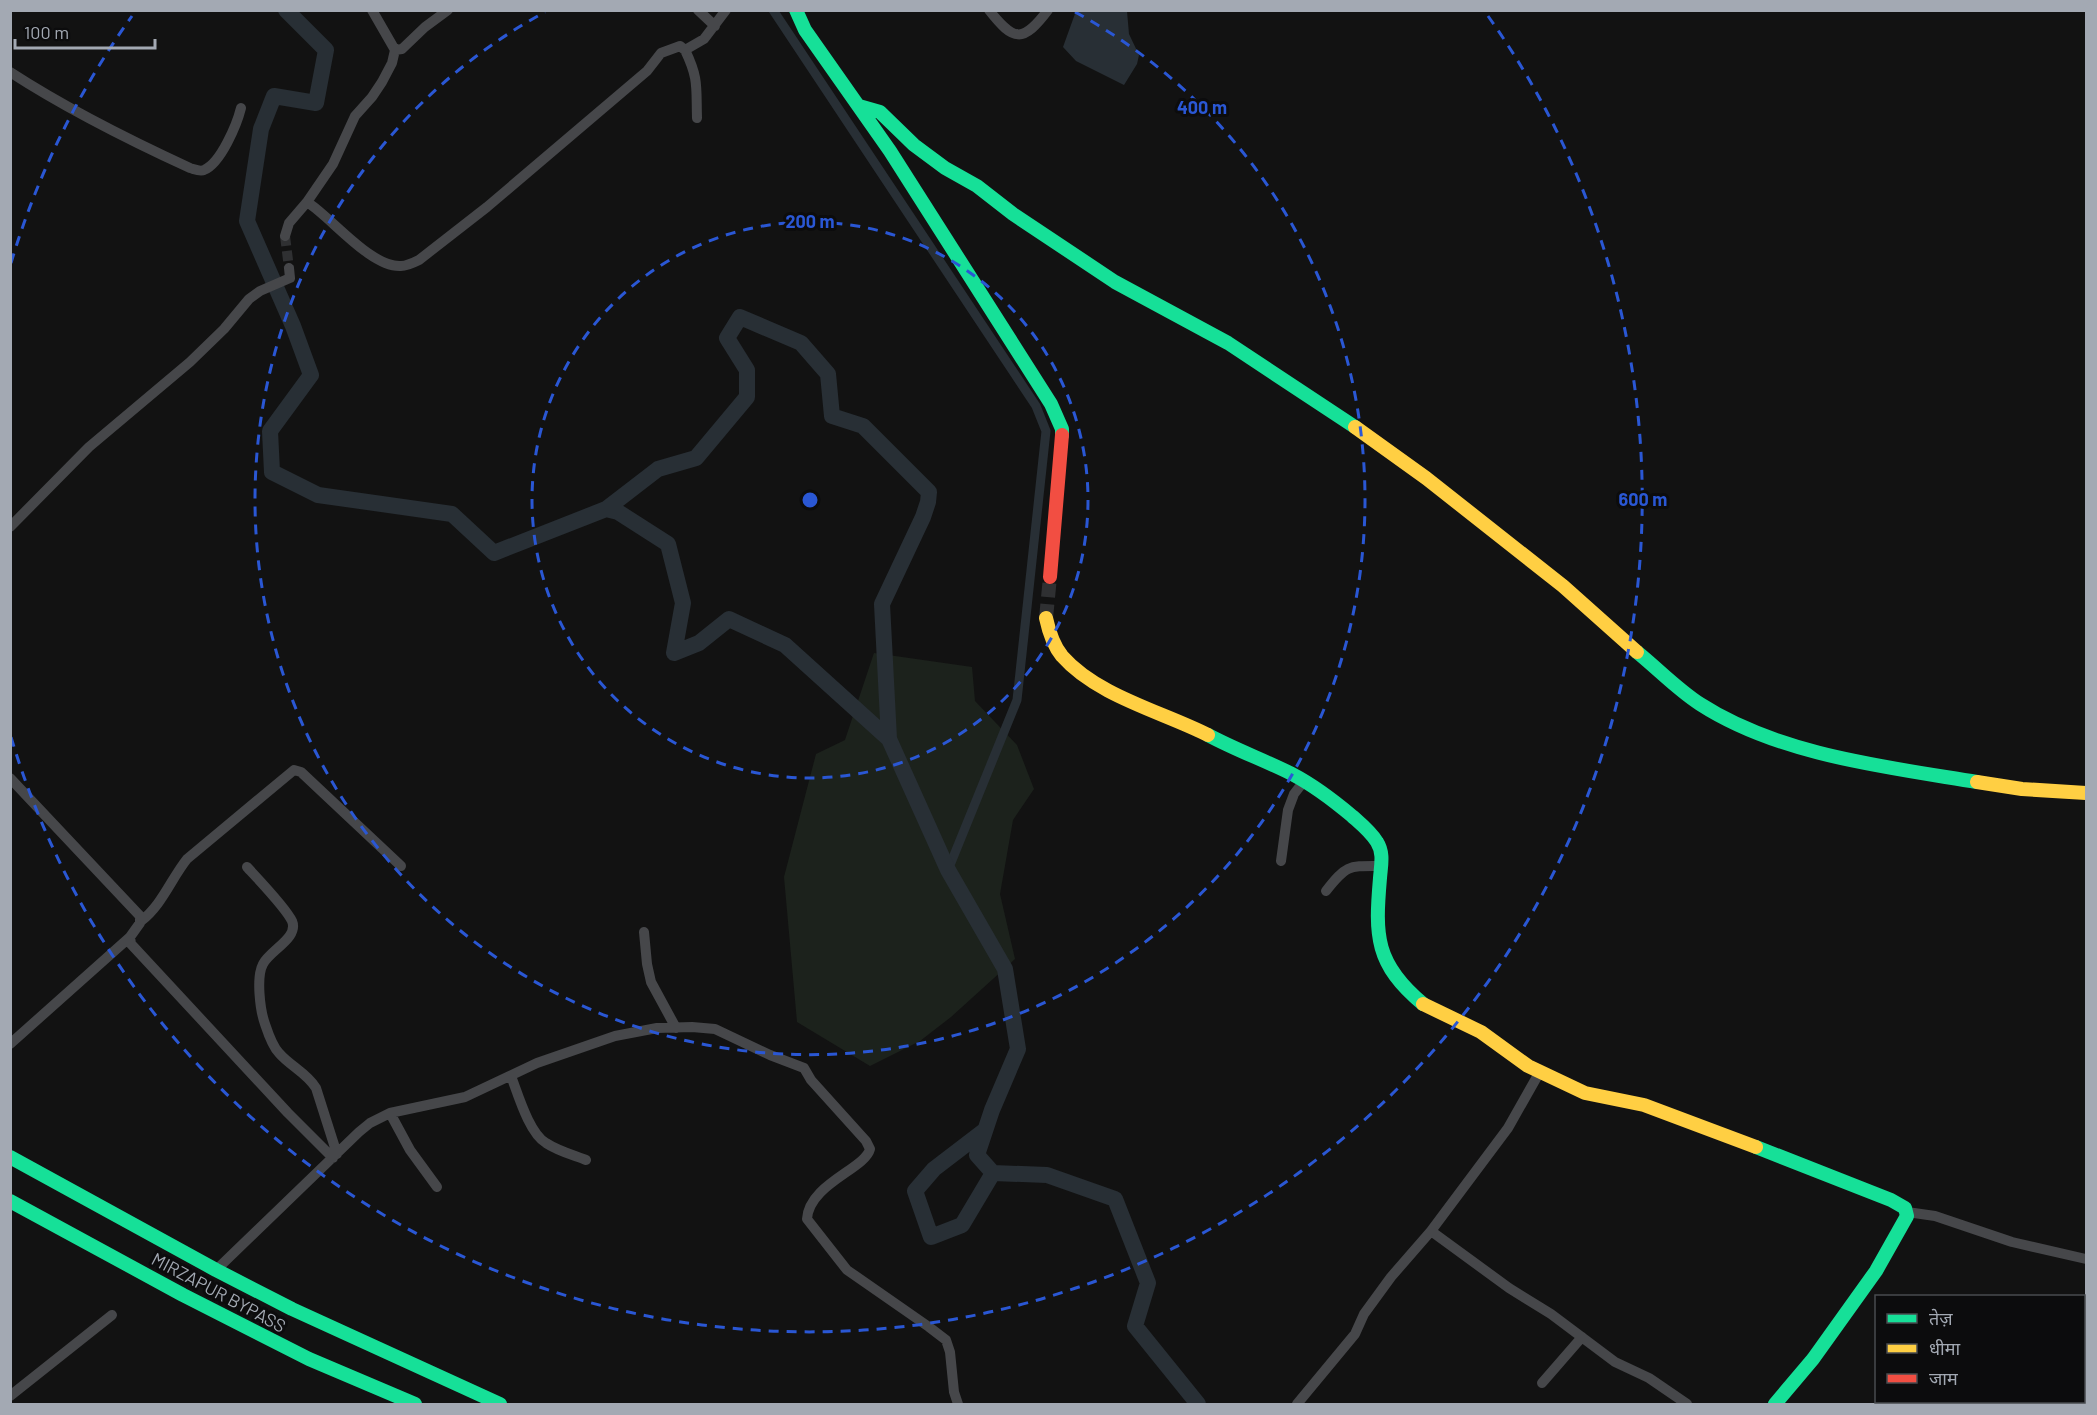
<svg xmlns="http://www.w3.org/2000/svg" width="2097" height="1415" viewBox="0 0 2097 1415" font-family="Barlow,'Noto Sans Devanagari',sans-serif">
<style>
.green{fill:#1c221c}
.water{fill:#282f35}
.lines{fill:none;stroke-linecap:round;stroke-linejoin:round}
.canal{stroke:#282f35;stroke-width:9}
.river{stroke:#282f35;stroke-width:16}
.street-tunnel{stroke:#2f3032;stroke-width:10;stroke-dasharray:10 5;stroke-linecap:butt}
.secondary-tunnel{stroke:#2f3032;stroke-width:14;stroke-dasharray:14 7;stroke-linecap:butt}
.street{stroke:#46474a;stroke-width:10}
.fast{stroke:#16e098;stroke-width:14}
.slow{stroke:#ffcf43;stroke-width:14}
.jam{stroke:#f24e42;stroke-width:14}
.ring{fill:none;stroke:#2a57d4;stroke-width:3;stroke-dasharray:10 8}
.labels{text-anchor:middle;dominant-baseline:central;stroke-width:6;stroke-linejoin:round;paint-order:stroke}
.street-label{font-size:18px;fill:#a3a9b3;stroke:#0c0c0d}
.centre{fill:#2a57d4;stroke:#0c0c0d;stroke-width:3}
.ring-label{font-size:18px;text-anchor:middle;font-weight:bold;fill:#2a57d4;stroke:#0c0c0d;stroke-width:6;stroke-linejoin:round;paint-order:stroke}
</style>
<rect width="100%" height="100%" fill="#121212"/>
<path class="green" d="M874,653L972,667L975,701L1017,745L1034,789L1013,820L1000,894L1015,959L951,1017L920,1041L870,1066L797,1022L784,877L816,754L845,740Z"/>
<path class="water" d="M1076,11H1127L1129,34L1139,55L1137,64L1124,85L1076,61L1063,47Z"/>
<g class="lines">
<path class="canal" d="M773,10L1036,406L1046,431L1017,700L948,870"/>
<path class="river" d="M286,10L326,50L316,103L274,96L261,129L247,221L293,326L311,375L270,431L272,472L318,495L452,514L494,553L606,509L618,512L668,544L683,603L674,653L699,643L729,619L785,645L889,739L948,870L1005,969L1018,1049L992,1110L977,1155L993,1173L1047,1175L1115,1199L1148,1283L1135,1326L1198,1404
M606,509L658,469L696,458L747,397V370L727,338L740,317L801,343L828,374L832,416L863,426L929,492L928,502L923,517L882,604L889,739
M985,1130L934,1169L915,1191L931,1237L962,1225L993,1173"/>
<path class="street-tunnel" d="M285,236L289,268"/>
<path class="secondary-tunnel" d="M1046,618L1050,577"/>
<path class="street" d="M372,10L395,50
M698,10L715,26
M989,10C1014,42 1023,43 1048,10
M685,50C699,79 696,87 697,118
M10,72C67,109 129,140 190,168C194,169 200,172 204,170C221,163 237,124 241,108
M307,202L333,164L355,116L372,97L382,82L392,63L395,50L402,49L425,27L448,10
M285,236L289,223L307,202C331,217 371,268 401,266C407,266 413,263 419,260L487,207L647,71L661,53L680,46L685,50L704,39L726,10
M10,527L89,447L190,362L224,329L249,299L260,291L290,278L289,268
M10,778L140,916V923L130,937L131,944L288,1113L333,1158
M1281,861L1288,810L1294,794L1304,781
M247,867C258,879 286,908 292,921C299,938 270,950 263,964C256,977 260,1010 265,1024C268,1033 272,1046 279,1053C290,1066 307,1073 316,1088L337,1154
M1326,891C1347,864 1349,866 1382,866
M141,921C162,905 171,879 187,859L294,770L301,772L401,866
M644,932L647,964L651,982L676,1028
M10,1044L130,937
M511,1076C518,1094 529,1133 546,1143C558,1151 573,1155 586,1160
M390,1113L410,1150L437,1187
M1907,1212L1935,1216L2012,1242L2086,1259
M1431,1231L1509,1288L1551,1314L1615,1362L1649,1378L1687,1404
M216,1270L359,1132L370,1123L390,1113L465,1097L537,1063L615,1036L657,1028L692,1027L715,1029L770,1055L804,1068L811,1080L866,1141L870,1149C865,1169 809,1184 807,1219L847,1270L929,1327L946,1340L950,1352L954,1392L958,1404
M1542,1383L1582,1337
M10,1396L112,1315
M1297,1404L1355,1334L1364,1314L1391,1277L1431,1231L1508,1128L1538,1075H1546"/>
<path class="fast" d="M796,10L805,30L890,151L1051,404L1062,429V435
M859,106L880,112L914,145L945,168L977,186L1013,214L1115,282L1228,343L1355,427
M1637,652C1658,669 1678,690 1700,704C1779,755 1886,767 1977,782
M1208,735C1236,750 1264,760 1292,774C1313,785 1333,800 1352,816C1361,824 1371,832 1377,842C1384,853 1381,865 1380,878C1375,936 1375,964 1423,1004
M1756,1147L1891,1200L1905,1208L1907,1216L1876,1271L1813,1359L1775,1404
M10,1157L216,1270L292,1309L500,1404
M10,1201L183,1295L309,1359L415,1404"/>
<path class="slow" d="M1355,427L1426,478L1563,586L1637,652
M1046,618C1049,632 1053,645 1062,656C1097,696 1163,712 1208,735
M1977,782L2022,789L2086,793
M1423,1004L1481,1032L1528,1066L1585,1093L1644,1105L1756,1147"/>
<path class="jam" d="M1050,577L1062,435"/>
</g>
<g class="ring">
<circle cx="810" cy="500" r="278"/>
<path d="M1075 12A555 555 0 1 1 545 12"/>
<path d="M11 263A833 833 0 0 1 132 16M1488 16A833 833 0 1 1 11 737"/>
</g>
<g class="labels">
<g class="street-label">
<text transform="translate(219 1292) rotate(28)">MIRZAPUR BYPASS</text>
</g>
</g>
<circle cx="810" cy="500" r="9" class="centre"/>
<g class="ring-label">
<text x="1202" y="114">400 m</text>
<text x="810" y="228">200 m</text>
<text x="1643" y="506">600 m</text>
</g>
<rect width="2097" height="1415" fill="none" stroke="#a3a9b3" stroke-width="24"/>
<rect x="1875" y="1295" width="210" height="108" fill="#0c0c0d" stroke="#484b4f" stroke-width="1.5"/>
<rect x="1887" y="1314" width="30" height="9" fill="#16e098" stroke="#484b4f" stroke-width="1.5"/>
<text x="1929" y="1325" font-size="18" fill="#a3a9b3">तेज़</text>
<rect x="1887" y="1344" width="30" height="9" fill="#ffcf43" stroke="#484b4f" stroke-width="1.5"/>
<text x="1929" y="1355" font-size="18" fill="#a3a9b3">धीमा</text>
<rect x="1887" y="1374" width="30" height="9" fill="#f24e42" stroke="#484b4f" stroke-width="1.5"/>
<text x="1929" y="1385" font-size="18" fill="#a3a9b3">जाम</text>
<path d="M15 39v9h140v-9" fill="none" stroke="#a3a9b3" stroke-width="3"/>
<text x="24" y="39" font-size="18" fill="#a3a9b3" stroke="#0c0c0d" stroke-width="4.5" paint-order="stroke">100 m</text>
</svg>
